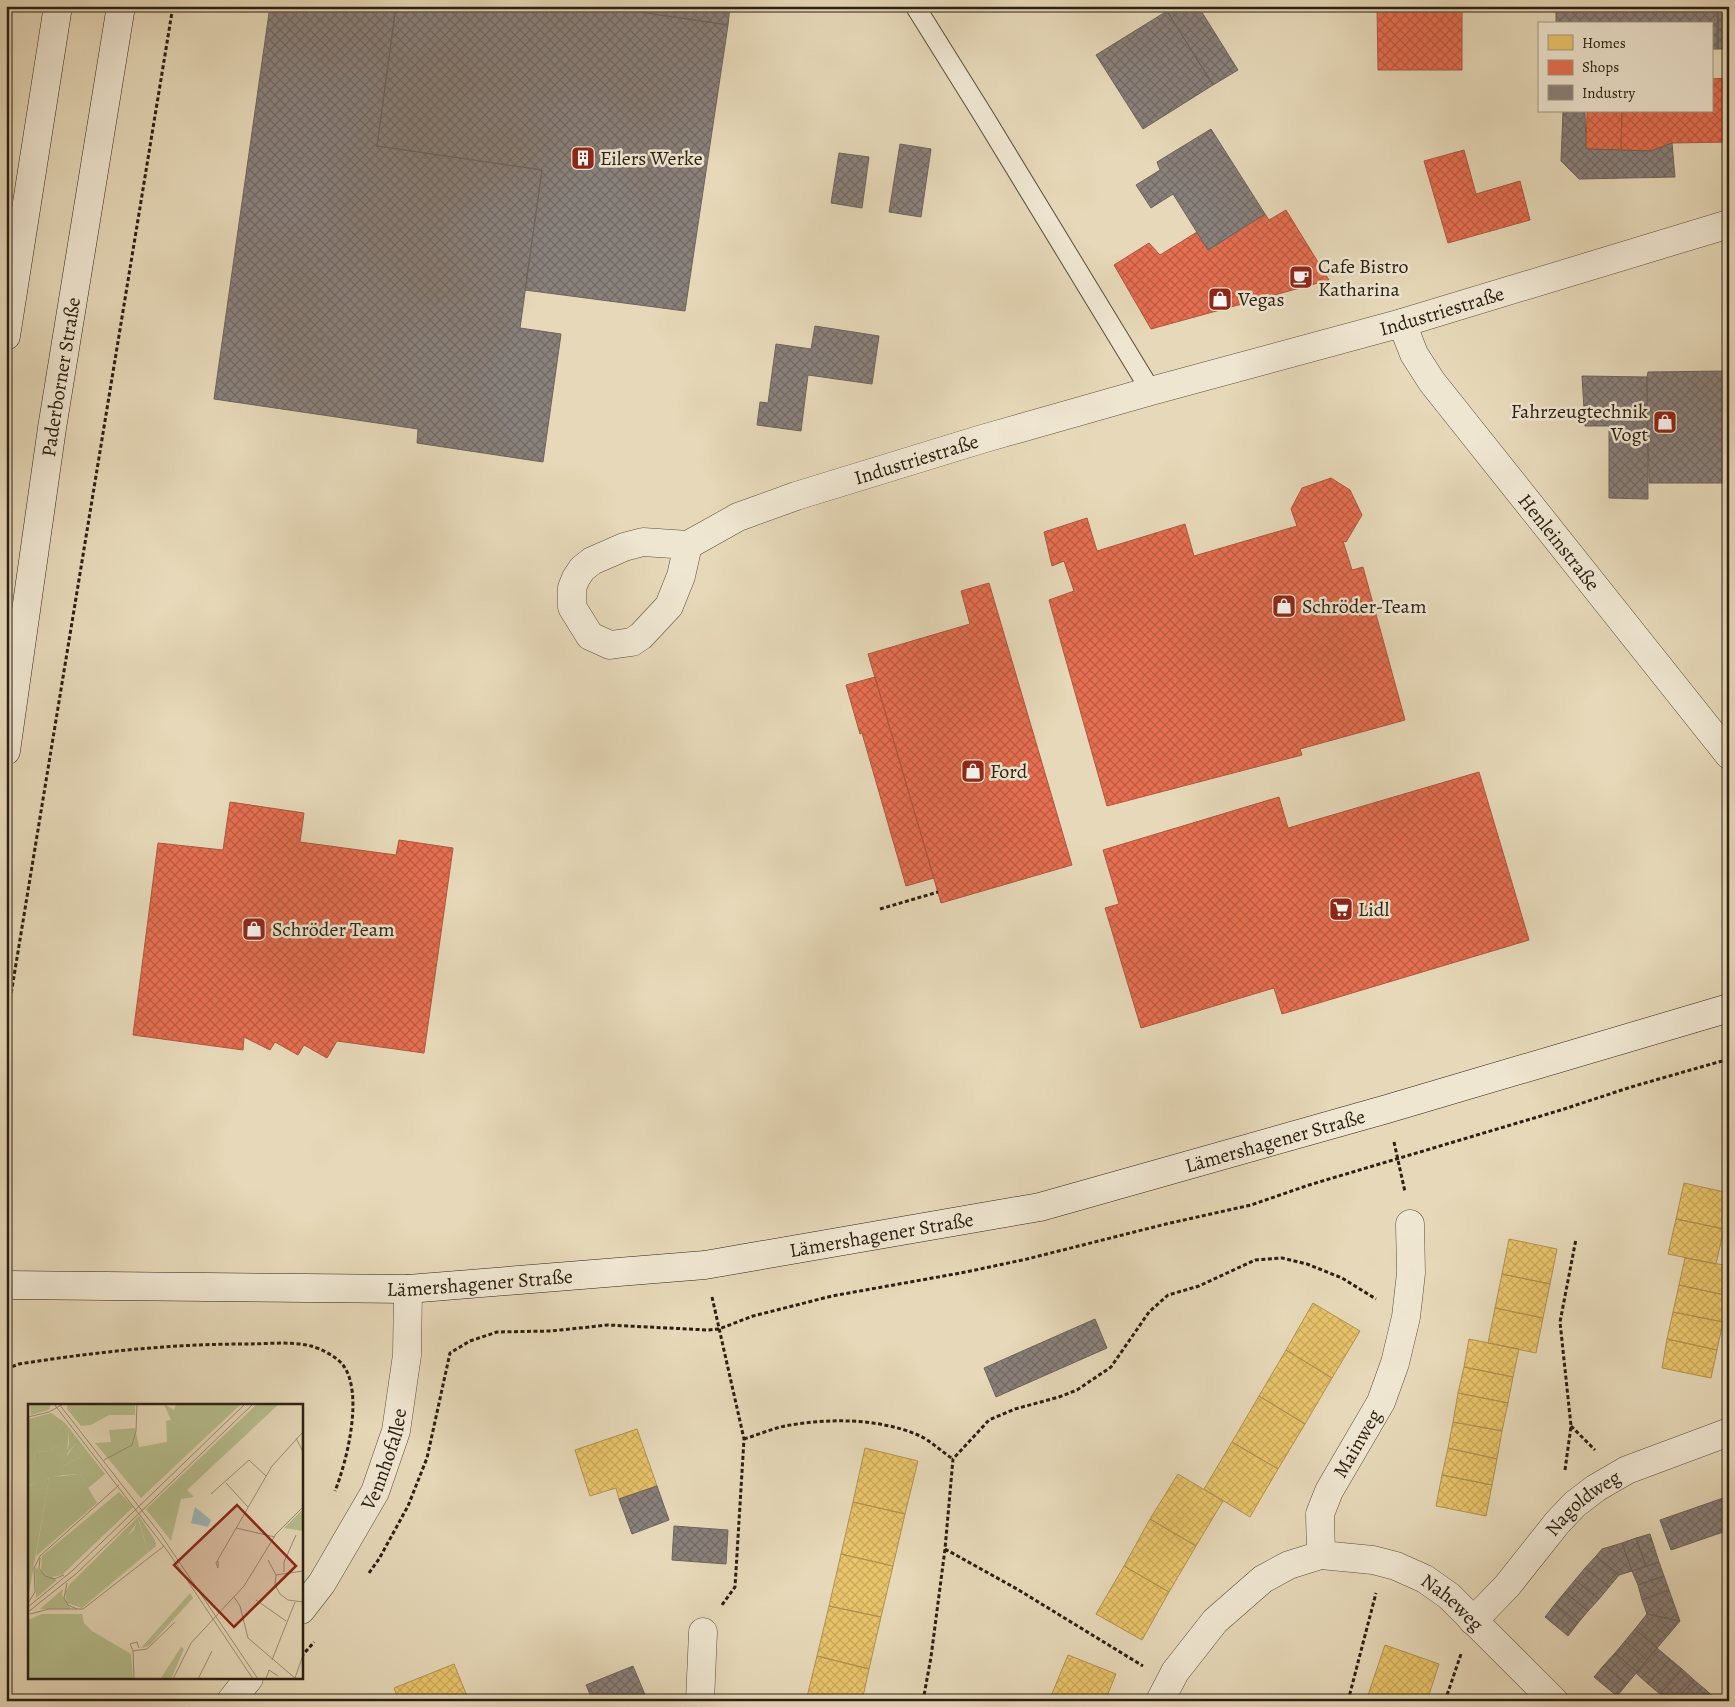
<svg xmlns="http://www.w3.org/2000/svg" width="1735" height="1707" viewBox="0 0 1735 1707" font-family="Alegreya,serif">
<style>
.homes{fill:url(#homes-cross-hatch);stroke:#b09350}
.shops{fill:url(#shops-cross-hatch);stroke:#af573e}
.industry{fill:url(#industry-cross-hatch);stroke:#6e645c}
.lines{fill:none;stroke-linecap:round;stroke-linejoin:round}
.lane-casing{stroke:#5a4e3c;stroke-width:21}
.street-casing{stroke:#5a4e3c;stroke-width:29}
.secondary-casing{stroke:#2c2013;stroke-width:29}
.path{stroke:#2c2013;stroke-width:3;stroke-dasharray:4 2.5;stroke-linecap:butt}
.lane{stroke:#efe6d1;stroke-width:19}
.street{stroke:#efe6d1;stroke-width:28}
.secondary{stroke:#efe6d1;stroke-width:28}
.labels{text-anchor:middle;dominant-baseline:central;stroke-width:5;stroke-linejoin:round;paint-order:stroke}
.poi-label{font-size:20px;fill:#2c2013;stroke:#efe6d1;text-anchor:start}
.street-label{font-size:20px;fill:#2c2013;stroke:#efe6d1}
.inset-road{fill:none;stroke:#9c8e76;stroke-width:1}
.view{fill:#8f2418;fill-opacity:0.15;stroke:#8f2418;stroke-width:2.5}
.inset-edge{fill:none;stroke:#2c2013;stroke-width:2.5}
</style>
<defs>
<pattern id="homes-cross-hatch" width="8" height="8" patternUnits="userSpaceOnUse" patternTransform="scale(1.25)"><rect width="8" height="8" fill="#e9c46a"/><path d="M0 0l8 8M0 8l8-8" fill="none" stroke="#c8a85b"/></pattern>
<pattern id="shops-cross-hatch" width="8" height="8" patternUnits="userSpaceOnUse" patternTransform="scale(1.25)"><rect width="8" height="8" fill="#e76f51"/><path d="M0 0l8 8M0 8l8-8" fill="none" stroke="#bb5b42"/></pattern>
<pattern id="industry-cross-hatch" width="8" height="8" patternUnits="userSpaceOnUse" patternTransform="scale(1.25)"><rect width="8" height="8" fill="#8a817c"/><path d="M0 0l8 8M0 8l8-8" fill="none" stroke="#716964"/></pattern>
</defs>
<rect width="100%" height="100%" fill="#e6d8b8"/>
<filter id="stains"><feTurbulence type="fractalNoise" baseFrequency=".004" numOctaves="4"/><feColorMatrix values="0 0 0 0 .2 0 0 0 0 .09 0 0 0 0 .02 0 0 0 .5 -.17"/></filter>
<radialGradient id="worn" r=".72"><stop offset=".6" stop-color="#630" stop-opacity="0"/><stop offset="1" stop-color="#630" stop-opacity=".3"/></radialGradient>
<path class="homes" d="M1684,1183L1729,1193V1206L1724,1229L1676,1219Z
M1676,1219L1724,1229L1716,1264L1668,1254Z
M1509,1239L1557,1249L1550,1284L1502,1274Z
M1685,1258L1729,1266V1296L1679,1285Z
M1502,1274L1550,1284L1543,1318L1495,1308Z
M1679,1285L1729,1296L1723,1322L1673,1312Z
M1313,1303L1360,1331L1332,1378L1286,1350Z
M1495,1308L1543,1318L1536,1353L1488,1343Z
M1673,1312L1723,1322L1717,1350L1667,1339Z
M1469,1339L1519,1349L1513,1377L1464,1367Z
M1667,1339L1717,1350L1711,1378L1662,1368Z
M1286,1350L1332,1378L1305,1424L1259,1396Z
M1464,1367L1513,1377L1508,1403L1458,1393Z
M1458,1393L1508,1403L1502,1431L1453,1422Z
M1259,1396L1305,1424L1278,1469L1232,1442Z
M1453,1422L1502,1431L1497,1459L1448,1448Z
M637,1429L657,1486L619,1499L616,1488L590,1496L575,1450Z
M1232,1442L1278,1469L1250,1517L1204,1489Z
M865,1448L918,1461L905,1514L853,1502Z
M1448,1448L1497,1459L1492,1485L1442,1475Z
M1178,1474L1223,1501L1196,1546L1150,1519Z
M1442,1475L1492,1485L1486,1516L1436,1506Z
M853,1502L905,1514L893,1566L841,1554Z
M1150,1519L1196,1546L1169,1592L1124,1566Z
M841,1554L893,1566L881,1617L829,1606Z
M1124,1566L1169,1592L1142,1640L1096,1614Z
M829,1606L881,1617L869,1669L817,1656Z
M1385,1645L1439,1664L1427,1701H1366Z
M1068,1655L1116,1674L1105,1701H1049Z
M817,1656L869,1669L862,1701H806Z
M454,1664L469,1701H399L394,1688Z"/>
<path class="shops" d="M1377,6H1462V70H1378Z
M1729,78V142L1672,143L1651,151L1621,150L1622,111H1711V79Z
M1587,111H1622L1621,150L1586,149Z
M1464,150L1476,194L1520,181L1530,220L1448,243L1424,161Z
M1286,210L1329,280L1151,329L1114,265L1149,243L1160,255L1197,232L1208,250L1265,214L1269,220Z
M1331,478L1350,490L1362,515L1346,542L1343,541L1352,570L1363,567L1405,720L1300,749L1302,755L1107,806L1049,600L1074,591L1064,561L1052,566L1044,532L1087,518L1097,551L1185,524L1194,556L1297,526L1291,509L1302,488Z
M989,583L1072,865L941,903L868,654L970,624L961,591Z
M875,677L934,878L906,886L862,733L860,734L846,685Z
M1479,772L1529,940L1282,1014L1274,988L1141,1028L1105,908L1119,904L1103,850L1279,797L1288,828Z
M230,802L304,813L300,842L396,855L399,840L453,848L424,1053L337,1041L327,1058L304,1045L298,1055L275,1042L270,1050L244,1037L243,1050L133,1035L158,843L223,850Z"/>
<path class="industry" d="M270,6H396L377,146L542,170L520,328L561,334L543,462L417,443L418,429L214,399Z
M396,6H599L728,25L685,311L525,290L542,170L377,146Z
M599,6H730L728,25Z
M1175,6H1198L1238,70L1213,85L1167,11Z
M1556,6H1718V49H1711V24H1556Z
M1718,6H1729V49H1718Z
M1167,11L1213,85L1143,129L1096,55Z
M1563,111H1585L1586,149L1651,151L1672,143L1675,177L1579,179L1561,161Z
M1211,129L1265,214L1208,250L1173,194L1151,208L1136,185L1160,170L1157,162Z
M900,144L931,149L921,217L889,212Z
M839,153L869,157L862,208L831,203Z
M815,326L879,336L872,384L808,375L801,431L757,425L760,402L768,403L776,344L811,349Z
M1729,371V483H1649L1647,377L1648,372Z
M1582,376L1647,377L1648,499L1609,498V426H1585Z
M1095,1319L1107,1348L996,1397L984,1368Z
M657,1486L669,1520L632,1534L619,1499Z
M1729,1496V1530L1671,1550L1660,1520Z
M674,1526L728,1530L726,1564L672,1560Z
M1650,1534L1659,1562L1646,1566L1636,1538Z
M1636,1538L1646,1566L1632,1571L1622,1543Z
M1622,1543L1632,1571L1619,1575L1596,1556L1602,1549Z
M1596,1556L1619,1575L1609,1587L1585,1568Z
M1659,1562L1664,1576L1638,1585L1632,1571Z
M1585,1568L1609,1587L1599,1599L1575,1580Z
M1664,1576L1669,1590L1642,1600L1638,1585Z
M1575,1580L1599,1599L1588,1611L1565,1592Z
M1669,1590L1680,1621L1647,1614L1642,1600Z
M1565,1592L1588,1611L1578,1623L1555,1604Z
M1555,1604L1578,1623L1568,1636L1545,1617Z
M1647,1614L1680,1621L1657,1648L1635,1629Z
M1635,1629L1657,1648L1647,1660L1625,1641Z
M1625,1641L1647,1660L1637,1672L1615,1653Z
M1657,1648L1670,1659L1648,1684L1636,1673Z
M1615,1653L1637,1672L1627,1684L1604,1665Z
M1670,1659L1682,1669L1660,1694L1648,1684Z
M1604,1665L1627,1684L1617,1696L1594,1677Z
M633,1666L646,1697L637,1701H593L586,1685Z
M1682,1669L1694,1680L1675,1701H1668L1660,1694Z
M1694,1680L1706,1690L1696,1701H1675Z
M1706,1690L1717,1700V1701H1696Z"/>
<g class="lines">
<g class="lane-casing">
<path id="lane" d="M915,6L983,115L1151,391"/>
</g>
<g class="street-casing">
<g id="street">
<path id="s1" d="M1402,323L1414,354L1432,382L1729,755"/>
<path id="s2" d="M688,545L681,576L669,606L641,636L632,642L610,645L590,636L572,607V588L576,578L582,569L592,561L624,547L643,542L688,545L738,517L796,496L982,439L1151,391L1402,323L1729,224"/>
<path id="s3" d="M1321,1555L1320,1514L1329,1491L1381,1402L1395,1363L1406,1317L1411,1273L1410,1224"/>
<path id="s4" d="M301,1610L322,1583L375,1492L396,1431L407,1355L408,1289"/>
<path id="s5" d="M1473,1621L1507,1586L1557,1523L1575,1504L1596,1488L1627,1470L1729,1432"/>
<path d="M231,1701L249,1678"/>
<path d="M700,1701L703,1632"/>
<path id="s6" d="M1160,1701L1175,1672L1215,1621L1263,1579L1289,1565L1321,1555L1373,1560L1396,1566L1425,1579L1449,1596L1554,1701"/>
</g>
</g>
<g class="secondary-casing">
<g id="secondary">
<path d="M6,336L58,6"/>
<path id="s7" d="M6,751L52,428L121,6"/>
<path id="s8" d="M6,1285L408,1289L705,1265L1040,1207L1387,1109L1729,1008"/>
</g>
</g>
<path class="path" d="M880,909L938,892
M6,1025L173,6
M1394,1142L1405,1192
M712,1297L744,1439L735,1587L722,1605
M6,1369L19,1364C95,1352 170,1344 246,1344C267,1344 291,1341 311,1346C321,1349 336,1356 343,1365C364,1393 347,1461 335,1491
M1725,1401L1729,1382
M1571,1426L1595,1450
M744,1439C757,1435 771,1429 785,1426C827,1418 878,1418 918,1435C930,1440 942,1452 953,1459
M1565,1470L1571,1426L1560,1322L1576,1239
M945,1549L1017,1589L1143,1666
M369,1573L379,1559L408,1506L427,1458L450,1353L470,1341L497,1332L551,1331L608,1325L708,1330L719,1329L753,1316L832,1296L966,1272L1027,1259L1166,1224L1251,1205L1309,1185L1561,1110L1631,1087L1729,1059
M301,1657L314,1642
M923,1701L931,1657L945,1549L953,1459L989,1420L1015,1409L1059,1397L1077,1390L1111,1367L1149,1312L1168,1295L1199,1286L1255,1260L1282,1258L1307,1264L1342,1278L1376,1299
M1348,1701L1376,1593
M1445,1701L1461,1654"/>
<use href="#lane" class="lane"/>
<use href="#street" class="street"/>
<use href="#secondary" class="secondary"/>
</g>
<defs>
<g id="building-square" transform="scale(1.25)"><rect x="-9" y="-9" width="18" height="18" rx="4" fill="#8f2418" stroke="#efe6d1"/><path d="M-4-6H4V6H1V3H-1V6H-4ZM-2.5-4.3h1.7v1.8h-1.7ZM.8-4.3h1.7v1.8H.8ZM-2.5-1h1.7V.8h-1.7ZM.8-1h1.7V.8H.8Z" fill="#fff"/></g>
<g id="cafe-square" transform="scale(1.25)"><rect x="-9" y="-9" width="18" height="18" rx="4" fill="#8f2418" stroke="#efe6d1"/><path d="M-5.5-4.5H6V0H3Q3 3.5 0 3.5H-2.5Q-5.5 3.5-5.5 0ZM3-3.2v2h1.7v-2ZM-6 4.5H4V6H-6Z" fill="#fff"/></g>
<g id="shop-square" transform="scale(1.25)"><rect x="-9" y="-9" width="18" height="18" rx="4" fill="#8f2418" stroke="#efe6d1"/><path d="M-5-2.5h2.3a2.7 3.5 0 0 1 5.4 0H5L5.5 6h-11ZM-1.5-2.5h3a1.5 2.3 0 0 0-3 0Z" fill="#fff"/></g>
<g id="supermarket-square" transform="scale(1.25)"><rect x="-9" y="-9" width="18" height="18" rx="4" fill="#8f2418" stroke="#efe6d1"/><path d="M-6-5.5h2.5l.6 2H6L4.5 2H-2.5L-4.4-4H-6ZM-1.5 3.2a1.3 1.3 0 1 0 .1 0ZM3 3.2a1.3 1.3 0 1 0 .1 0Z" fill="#fff"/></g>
</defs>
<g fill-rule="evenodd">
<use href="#building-square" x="583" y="158"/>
<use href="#cafe-square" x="1301" y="277"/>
<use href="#shop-square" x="1220" y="299"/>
<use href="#shop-square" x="1665" y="422"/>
<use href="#shop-square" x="1284" y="606"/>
<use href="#shop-square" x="973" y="771"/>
<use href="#supermarket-square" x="1341" y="909"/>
<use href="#shop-square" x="254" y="929"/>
</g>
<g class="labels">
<g class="poi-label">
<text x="600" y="158">Eilers Werke</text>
<text x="1318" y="266">Cafe Bistro<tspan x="1318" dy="23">Katharina</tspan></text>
<text x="1238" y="299">Vegas</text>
<text x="1648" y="411" text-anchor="end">Fahrzeugtechnik<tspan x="1648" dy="23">Vogt</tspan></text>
<text x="1302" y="606">Schröder-Team</text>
<text x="990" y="771">Ford</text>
<text x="1358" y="909">Lidl</text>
<text x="272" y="929">Schröder Team</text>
</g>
<g class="street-label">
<text stroke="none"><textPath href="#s2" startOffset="1138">Industriestraße</textPath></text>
<text stroke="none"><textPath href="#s7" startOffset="378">Paderborner Straße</textPath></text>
<text stroke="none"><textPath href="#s2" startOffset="592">Industriestraße</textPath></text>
<text stroke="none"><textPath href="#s1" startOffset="271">Henleinstraße</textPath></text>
<text stroke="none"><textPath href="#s8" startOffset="1284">Lämershagener Straße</textPath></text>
<text stroke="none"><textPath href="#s8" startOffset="879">Lämershagener Straße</textPath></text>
<text stroke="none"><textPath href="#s8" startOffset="474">Lämershagener Straße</textPath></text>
<text stroke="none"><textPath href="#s3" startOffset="121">Mainweg</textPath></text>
<text stroke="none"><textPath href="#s4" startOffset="174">Vennhofallee</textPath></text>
<text stroke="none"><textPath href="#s5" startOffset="162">Nagoldweg</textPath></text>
<text stroke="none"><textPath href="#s6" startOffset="368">Naheweg</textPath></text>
</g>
</g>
<g transform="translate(28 1404)">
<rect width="275" height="275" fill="#e6d8b8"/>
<path d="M36,18L41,24L39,52L47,40L55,48L54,52L35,62V71L27,73L52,70L69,99L8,152L21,74L0,82V61L6,56L7,48L21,47L31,41V25ZM91,88L105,103L34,171L24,173L13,166L14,152ZM111,112L127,136L128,142L54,204L39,199L37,189L42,180ZM111,116L120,148L63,196L49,201ZM7,163L29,176L8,194V190ZM35,185L34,191L43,205H12ZM153,243L156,245L143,275L133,274Z" fill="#b6be8e" fill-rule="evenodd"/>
<path d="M2,0H23L21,6L3,11ZM39,0H107V11H81L63,21L53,22L39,5ZM136,0L146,6L148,0H213L113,94L67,39L83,38L81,26L107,24L111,43L139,38L138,17L143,16ZM229,0H251L159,86L166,93L153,95L143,137L118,105ZM23,9L36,18L31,25V41L21,47L7,48L6,56L0,61V15ZM41,24L77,70L60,84L52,70L35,71V62L54,52L55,48L47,40L37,52L41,41ZM14,75H21L0,195V83ZM275,105V127L256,124ZM110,115L120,148L63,196L49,201L42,198L40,192L43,183L106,126ZM162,189L165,194L121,242L113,244ZM14,210H54L56,219L64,227L103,250L105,275H0V216Z" fill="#b6be8e"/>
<path d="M167,0H210L186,21L167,10Z" fill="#b6be8e"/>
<path d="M167,103L183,116L180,123L163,119Z" fill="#9db6bb"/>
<path class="inset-road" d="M26,0L141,149L225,275M31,0L133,131L230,275M0,13L21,8L35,0M268,34L275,48M76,56L104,41L108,27L109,0M198,79L220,103M183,90L221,56L238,72M208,124L247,133M12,154L11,164L17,172L26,175L36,171M240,156L248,171L247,181L252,190L260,196L275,198M190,157V164L188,159L244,62L275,28M256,168V158L268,131M248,171L275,167M39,179L36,194L40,201L49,205M206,193L212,202L220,234L268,275M228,196L258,217M0,199L7,188L6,164L12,152L91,81M0,203L44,167L217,0M0,208L49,169L225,0M2,210L21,205H55L136,142M111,244L109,238L102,240L105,247L119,245L147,218M105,247L106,275M244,256L267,198M267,274L275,251M145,275L163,239L216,182L248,130L275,103M170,275L184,247M238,275L241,266L250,272"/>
<path class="view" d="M209,101L268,162L206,223L146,161Z"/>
<rect width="275" height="275" class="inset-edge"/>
</g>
<rect width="1735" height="1707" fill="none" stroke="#e6d8b8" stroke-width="25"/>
<rect x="8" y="8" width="1720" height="1692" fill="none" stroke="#2c2013" stroke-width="2.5"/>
<rect x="12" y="12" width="1710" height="1682" fill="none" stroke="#2c2013"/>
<rect x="1538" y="22" width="175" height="90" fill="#efe6d1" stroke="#a19785"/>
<rect x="1548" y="35" width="25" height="15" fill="#e9c46a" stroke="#a19785"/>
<text x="1582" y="48" font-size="15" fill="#2c2013">Homes</text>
<rect x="1548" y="60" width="25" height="15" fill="#e76f51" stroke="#a19785"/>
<text x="1582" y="72" font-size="15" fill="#2c2013">Shops</text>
<rect x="1548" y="85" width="25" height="15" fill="#8a817c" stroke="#a19785"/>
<text x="1582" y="98" font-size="15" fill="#2c2013">Industry</text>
<rect width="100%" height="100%" filter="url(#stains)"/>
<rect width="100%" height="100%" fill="url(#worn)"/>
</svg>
